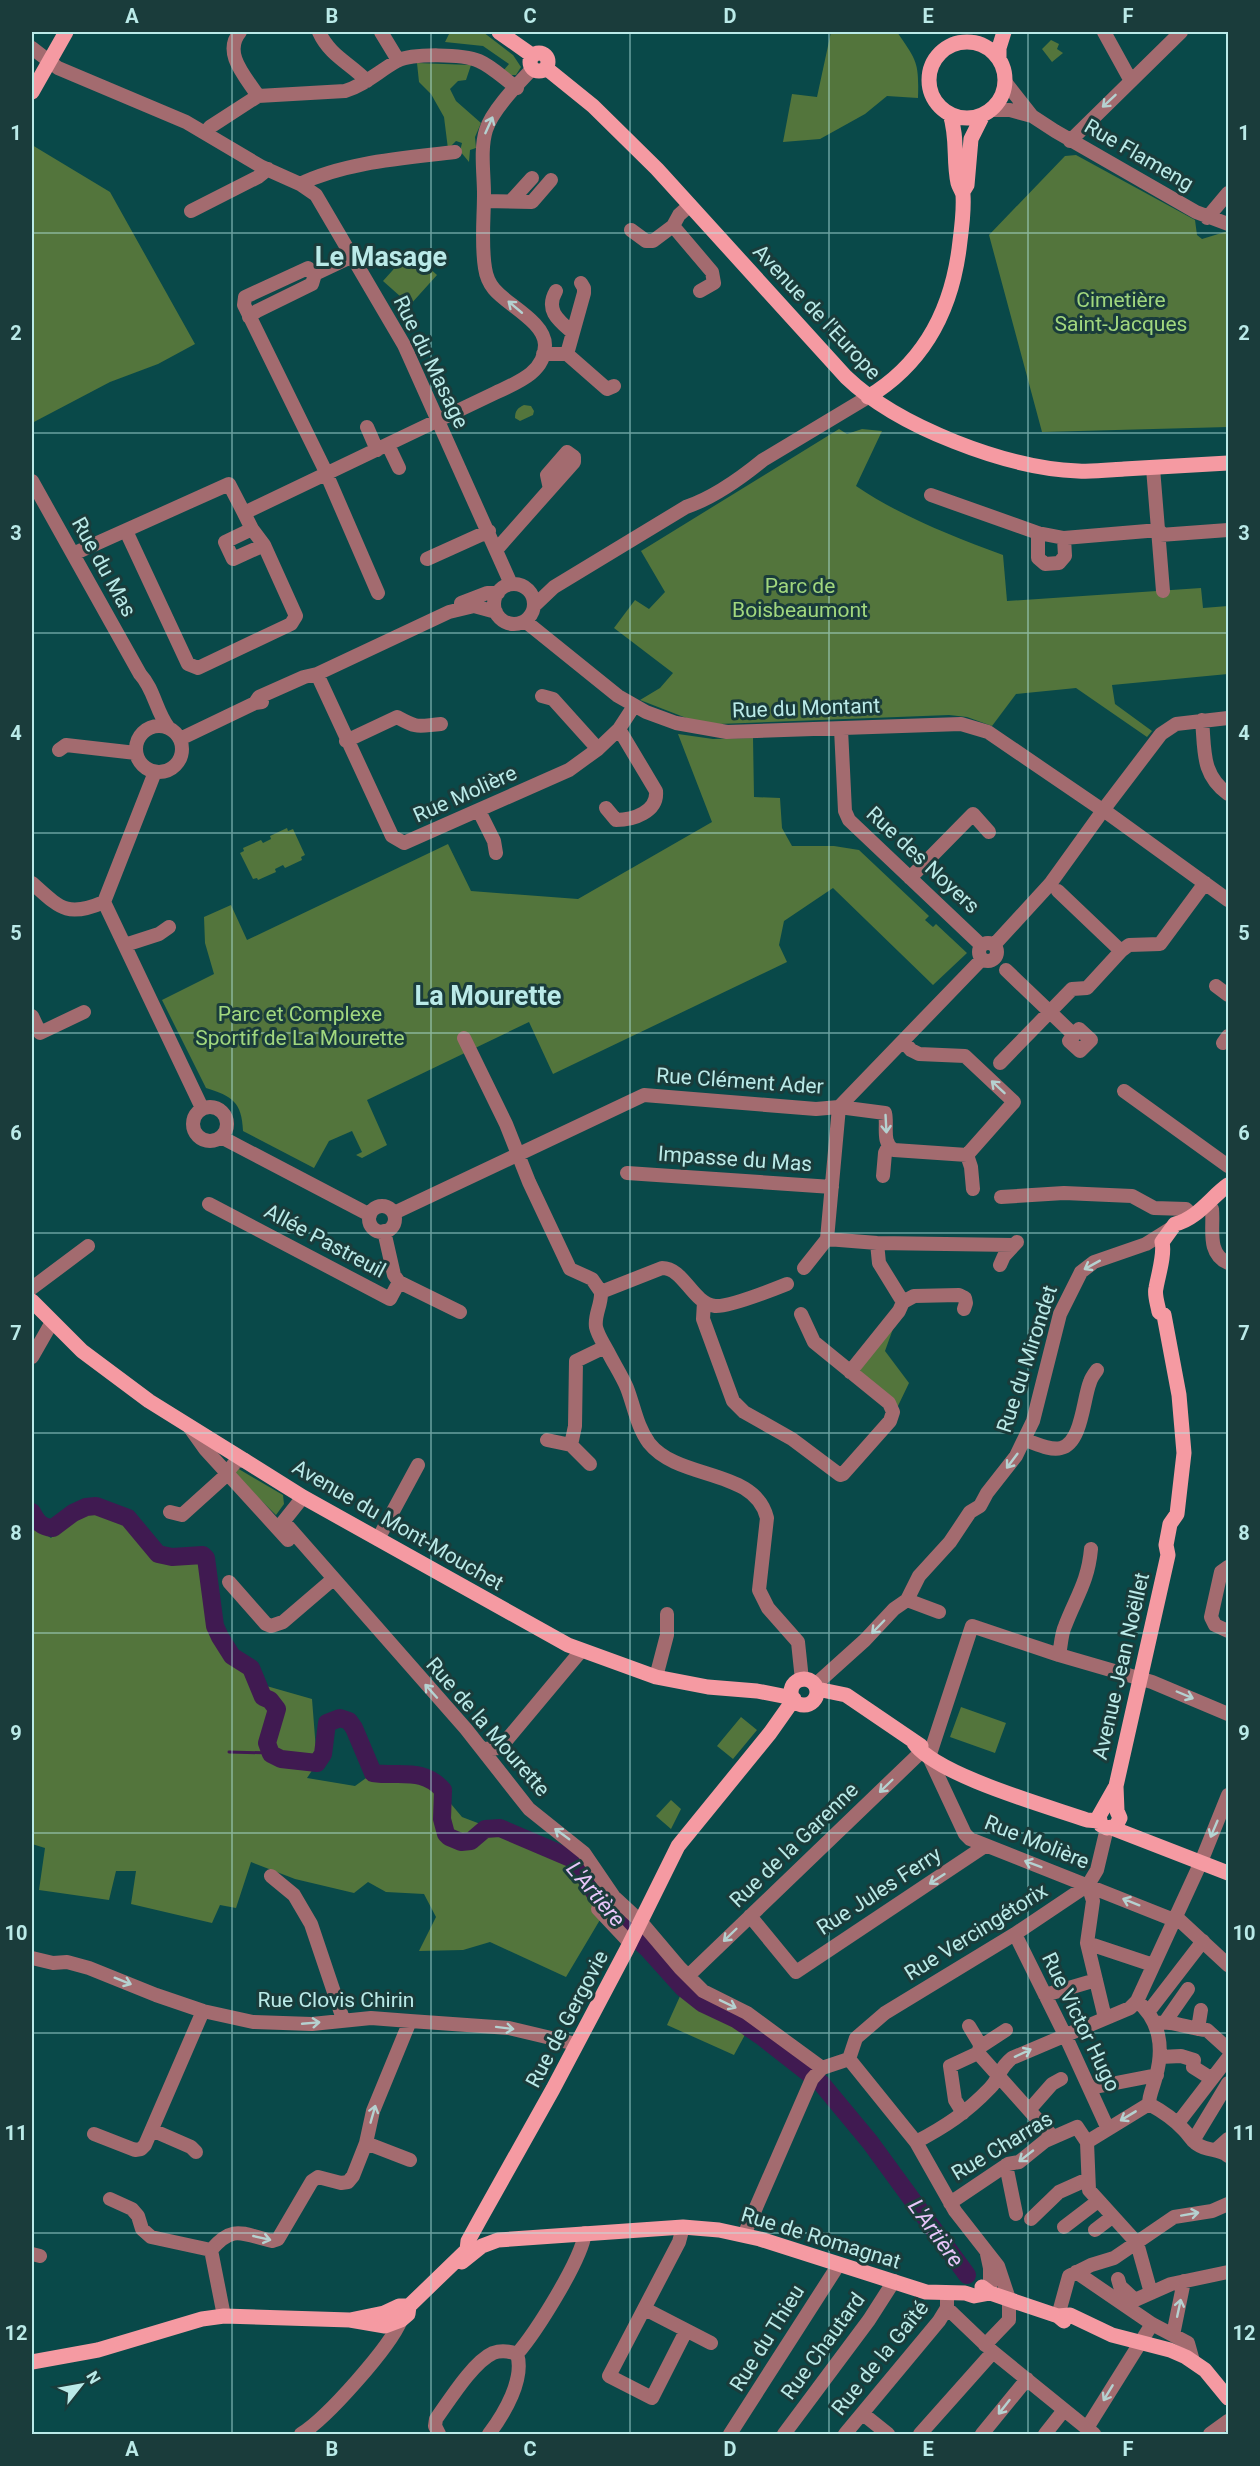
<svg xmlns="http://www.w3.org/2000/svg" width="1260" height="2466" viewBox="0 0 1260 2466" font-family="Roboto,sans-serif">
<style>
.green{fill:#53753c}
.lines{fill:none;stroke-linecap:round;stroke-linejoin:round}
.stream{stroke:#401a51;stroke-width:3}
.river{stroke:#401a51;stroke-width:18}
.minor{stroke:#a36b6f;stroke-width:14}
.major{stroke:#f59aa2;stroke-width:15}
.oneway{stroke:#b5d1d0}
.grid{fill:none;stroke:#baeae8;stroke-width:1.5;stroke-opacity:0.55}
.labels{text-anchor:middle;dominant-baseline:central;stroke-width:6;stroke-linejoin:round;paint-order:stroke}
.street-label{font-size:21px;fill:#baeae8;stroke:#1a3c3b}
.park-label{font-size:21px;fill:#a1d77e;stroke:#1a3c3b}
.water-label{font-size:22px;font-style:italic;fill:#e8c6fa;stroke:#1a3c3b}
.district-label{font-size:27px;font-weight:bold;fill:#baeae8;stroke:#1a3c3b}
.neatline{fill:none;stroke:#baeae8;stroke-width:2}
.grid-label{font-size:20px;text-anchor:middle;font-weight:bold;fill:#baeae8}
</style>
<rect width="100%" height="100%" fill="#094949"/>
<path class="green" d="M450,32H483L513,55L521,67L516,75H511L503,71L509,64L483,46L445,42Z
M831,32H897C917,61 919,62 918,98L887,96L865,114L820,139L783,142L792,94L817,97Z
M1051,40L1059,44L1057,49L1063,53L1052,62L1042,49Z
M417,63L471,65L466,80L458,81L450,89L456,101L481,123L475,137L476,148L470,150L469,162L460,151L462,143L456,141L448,149L444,117L431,94L419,82Z
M32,145L110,192L195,344L158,364L110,382L32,423Z
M1076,155L1195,220L1197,235L1202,239L1228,231V427L1042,432L989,235L1065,156Z
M410,251L437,275L410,305L383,281Z
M524,405L531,406L534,411L533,415L520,421L515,418C515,410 518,408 524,405Z
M839,429L847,434L862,429L882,431L856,486C902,517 952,536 1003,555L1007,601L1201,588L1203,608L1228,606V674L1112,685L1115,704L1152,731L1147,737L1076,688L1016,694L992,726L967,717L949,715L719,724L694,721L640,700L660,688L673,673L614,628L635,600L649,609L665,592L641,551Z
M678,734L713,739L753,738L754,797L780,798L782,828L792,846H834L859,850L929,916L925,920L933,927L936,924L967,953L933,985L833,888L784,921L779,945L787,962L553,1074L529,1022L367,1100L387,1145L362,1158L356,1155L362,1152L352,1131L329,1141L314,1168L243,1131C242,1102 232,1096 206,1088L162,1000L214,974L205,943L204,917L231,905L247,940L448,844L471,891L578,899L712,822Z
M287,828L288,831L293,829L305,855L301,857L302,860L285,868L283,865L275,869L276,872L258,880L257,878L253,879L240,853L244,851L243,848L261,840L263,843L271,839L270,836Z
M894,1326L885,1351L909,1383L897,1408L861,1374L860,1370Z
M237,1468L283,1495L284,1504L276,1515L234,1474Z
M86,1507L128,1518L158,1554L208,1561L215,1626L232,1656L256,1683L312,1699L317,1763L307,1778L355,1786L373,1773L430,1779L462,1817L575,1860L607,1908L566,1977L490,1942L463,1950L419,1951L436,1917L424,1894L386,1892L368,1882L354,1893L295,1879L251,1862L236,1908L220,1905L212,1923L131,1904L136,1871H116L109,1900L39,1890L45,1848L32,1844V1526L51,1538Z
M961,1707L1006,1723L995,1753L950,1737Z
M741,1717L757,1730L733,1759L717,1746Z
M671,1800L681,1809L671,1829L656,1816Z
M637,1944L665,1971L686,1996L703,2008L752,2032L812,2079L811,2083L747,2031L734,2055L667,2025L681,1994L669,1977L640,1951Z"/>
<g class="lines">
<path class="stream" d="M229,1752L271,1753"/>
<path class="river" d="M32,1512C37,1522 41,1527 53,1528L73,1513L86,1507L96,1506L128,1518L158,1554L172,1557L203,1555L206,1558L215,1626L220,1637L232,1656L251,1668L263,1697L270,1700L277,1709L267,1743L271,1754L281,1759L317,1763L323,1754L327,1723L340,1718L349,1721L354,1728L373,1773C400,1777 423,1767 443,1790L442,1819L446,1834L449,1837L461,1842L471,1841L485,1829L500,1828L575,1860L597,1897L615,1919L647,1948L683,1988L702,2003L736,2019L761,2036L821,2083L870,2142L967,2275"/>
<path class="minor" d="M240,32C222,53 246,77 258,96
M319,32C330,56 350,63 367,81
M381,32L398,60
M1104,32L1131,81
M32,48L58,68L186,122L262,167L300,184L316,195L404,345L511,584
M1006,83L1032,116L1055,131L1196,212L1228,224
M991,110H1010L1032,116
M205,133L210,127L258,96L345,91C365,85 379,71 397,61C413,53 463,54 479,61C493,67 504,79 517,88
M1070,141L1181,32
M300,184C345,162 406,158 455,152
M484,201L532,202L551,180
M511,201L532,178
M690,205L679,215L673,226L712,272L714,283L700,291
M191,211L258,177L268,169
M1207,218L1228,193
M631,230L646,241H653L673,226
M315,274L308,268L245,297L244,305L323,466L378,593
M556,291C545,310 558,320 572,332
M249,317L257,311L312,284L315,274L353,256
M543,354H567L607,389L614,386
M567,354L584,293V288L581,283
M367,427L377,450
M388,445L399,468
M567,452L574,457V462L550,489L547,475Z
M1153,468L1163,591
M32,481L140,674C154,689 156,711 168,727
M931,495L1038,533L1064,538L1159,530
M252,529L225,542L233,559L264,545
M126,531L188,664L198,668L291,624L296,616L264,545L252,529L244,513
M1038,533V558L1045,564L1059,563L1065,556L1064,538
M1160,535L1228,530
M497,549L550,489
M73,554L229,484L244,513L495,393C516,383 545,373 545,345C545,322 507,305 494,289C489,283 486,275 485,268C481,244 484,218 484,194C484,174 480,149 486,130C492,110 519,83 533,68
M427,559L489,531
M494 604a20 20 0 1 1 40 0a20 20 0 1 1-40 0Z
M461,603L487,593H498
M534,606L554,587L686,507C713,498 741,478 763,460L868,397
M525,621L618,696L646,712L676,723L727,732L961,724L988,732L1098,807
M317,674L392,836L404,843L569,770L598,749L619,729L634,706
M542,696L553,699L598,749
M255,703L259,697L304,677L317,674L449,612L474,606L496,612
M1202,720C1205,751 1201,774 1228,794
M136 749a23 23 0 1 1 46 0a23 23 0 1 1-46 0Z
M841,729L845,811L849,820L981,945
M180,739L255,703L262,702
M346,741L397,717C419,729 417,726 441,724
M59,750L66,745L136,753
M155,772L104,902L202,1108
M1107,805L1161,734L1176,724L1228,718
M606,808L616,820C633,820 658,812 656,791L619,729
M479,811L494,841L496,853
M1109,814L1228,900
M910,878L973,814L989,832
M32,883C60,908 67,918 104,902
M1058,891L1121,951
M979 952a9 9 0 1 1 18 0a9 9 0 1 1-18 0Z
M125,945L159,934L169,927
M994,945L1050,884L1099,816
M1006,970L1074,1035L1079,1029L1091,1040L1080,1051L1069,1041L1074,1035
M1216,986L1228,995
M32,1016L40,1033L84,1012
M464,1038L506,1124L529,1182L570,1269L592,1279L601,1292C602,1304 594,1315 596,1327C598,1336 604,1344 608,1352C614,1364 622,1376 627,1388C634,1406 637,1427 649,1443C679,1481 755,1468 767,1518L759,1590L768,1608L798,1642L802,1680
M1223,1043L1228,1036
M1000,1063L1072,989L1087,988L1121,951L1129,945L1160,944L1205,883
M1124,1091L1228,1166
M193 1124a17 17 0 1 1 34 0a17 17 0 1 1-34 0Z
M839,1107L982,959
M221,1137L370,1215
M967,1155L971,1167L973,1189
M627,1173L832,1187
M883,1176L885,1153L888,1147
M1001,1197L1064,1193L1132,1196L1154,1208L1186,1209L1192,1215
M209,1204L390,1299L399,1282L394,1275L384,1231
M1207,1204L1212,1209C1214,1228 1206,1253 1228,1263
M369 1219a13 13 0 1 1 26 0a13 13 0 1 1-26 0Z
M394,1213L644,1095L816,1109L839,1107L885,1113C888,1125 881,1143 894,1150L967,1155L1014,1102L965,1056L919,1054L911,1050L903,1041
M827,1239L877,1243L1014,1245
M1000,1265L1004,1256L1017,1242
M804,1268L827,1239L839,1107
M399,1282L460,1312
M32,1288L88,1246
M601,1292L662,1268C684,1268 692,1303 715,1306C729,1307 772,1290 787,1284
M704,1302L703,1319L733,1401L744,1412L792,1439L840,1475L843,1474L890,1421L893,1412L889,1403L814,1342L801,1314
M903,1302L914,1296L959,1295L965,1298L966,1303L964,1309
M32,1357L52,1322
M850,1372L899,1311L903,1302L879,1263L877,1243
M190,1428L205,1449L288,1540
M547,1440L571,1445L590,1464
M1025,1440C1035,1443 1050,1451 1061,1448C1082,1443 1083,1399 1090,1382C1091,1378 1094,1374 1097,1370
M571,1445L575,1426L576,1361L605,1347
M170,1512L182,1515L223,1478L233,1465L237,1461L245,1460
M285,1523L466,1729L529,1809L584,1853L614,1897L641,1922L680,1968L703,1991L747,2013L822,2068
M279,1527L303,1497
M378,1539L418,1465
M1228,1567L1221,1572L1211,1617L1215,1625L1228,1631
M229,1582L266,1624L271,1626L283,1622L332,1580
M907,1600L939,1612
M1059,1655C1061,1646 1061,1635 1065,1626C1076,1597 1088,1582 1091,1549
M656,1677L667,1635V1614
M815,1685L865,1640L894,1609L907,1600L919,1576L950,1542L970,1512L980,1506L987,1493L1016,1456L1033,1421L1060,1314L1081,1272L1094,1262L1146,1244L1170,1229
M482,1749L500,1748L581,1651
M271,1876L294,1895L311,1924L343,2019
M1088,1885L1093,1901L1087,1943L1105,2018
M598,1909L630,1943
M750,1916L796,1972L985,1846
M1175,1916L1228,1965
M1174,1920L970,1839L965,1834L929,1757L972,1626L1059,1655L1152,1682L1228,1714
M1015,1934L1065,2035L1108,2129
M1087,1943L1153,1965
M32,1958L53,1963L67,1962L89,1968L156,1995L203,2011L253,2022L312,2024L371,2018L410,2021L509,2028L576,2044
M688,1976L920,1753L931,1751
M1045,1995L1096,1980
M1137,2001C1160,2020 1164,2048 1156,2076C1154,2086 1149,2094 1149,2104
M1149,2011L1203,1941
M1165,2022L1188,1989
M1156,2023C1173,2020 1189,2029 1207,2030L1228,2049
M969,2026L981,2046
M1198,2029L1201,2010
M978,2053L1053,2137
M978,2053L980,2047L1006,2030
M1160,2057L1181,2056L1194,2060L1193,2067L1212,2079
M849,2059L856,2038L885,2013L1015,1934L1088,1885L1097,1870L1107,1828
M849,2059L916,2142L955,2211L998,2266L1009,2299V2320L985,2345
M1090,2088L1157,2075
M1149,2104C1162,2111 1174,2119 1184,2130C1189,2135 1192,2141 1197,2144C1208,2152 1219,2148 1228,2156
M1030,2109L1052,2084L1061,2079
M963,2113L955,2100L950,2066L978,2053
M1178,2123L1228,2058
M152,2130L191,2147L196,2152
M94,2134L135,2150L141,2149L145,2145L203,2011
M1193,2141L1228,2083
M916,2142C946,2126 966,2113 990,2088C1000,2078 998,2069 1012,2058L1130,2008L1137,2001L1201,1862L1228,1795
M1087,2142L1149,2104
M366,2143L410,2160
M1217,2149L1228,2139
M1006,2165L1016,2214
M110,2199L132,2209L138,2216L142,2229L151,2237L211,2250
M950,2203L1008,2164L1019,2162L1045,2141L1077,2127L1087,2142L1089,2190L1137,2243L1151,2293
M1031,2219L1059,2192L1088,2179
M683,2227L679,2242L609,2376L652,2398L686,2331
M1064,2227L1098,2201
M1095,2230L1112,2217
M744,2235L812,2079L822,2068L849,2059
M211,2250C233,2224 242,2234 272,2241L278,2239L312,2181L318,2177L341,2183L348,2182L353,2176L366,2143L373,2111L410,2021
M211,2250L224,2316
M32,2254L40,2256
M987,2254L990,2268V2293
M1076,2272L1152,2324L1188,2343L1193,2361
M1118,2279L1120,2286L1135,2300L1171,2284L1228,2272
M947,2293V2308L993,2352L1094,2434
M645,2309L711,2343
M1058,2316L1069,2276L1091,2265L1114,2258L1174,2217L1212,2211L1228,2204
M1173,2335L1184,2281
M517,2354C536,2332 581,2261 585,2233
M863,2414L888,2434
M1087,2428L1152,2324
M301,2434C327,2418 390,2347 401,2320
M439,2434L435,2426L436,2419C449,2401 473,2362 493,2353C501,2350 509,2351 517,2354
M489,2434C504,2414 525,2379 517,2354
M730,2434L839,2264
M784,2434L869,2320L894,2281
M845,2434L939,2321L947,2308
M920,2434L993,2352
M982,2434L1027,2379
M1045,2434L1064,2410
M1210,2434L1228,2421"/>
<path class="major" d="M499,32L533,56
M929 80a38 38 0 1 1 76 0a38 38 0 1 1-76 0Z
M530 62a9 9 0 1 1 18 0a9 9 0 1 1-18 0Z
M999,58V48L1004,32
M546,68L593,106L657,169L846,377C898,427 1006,468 1078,471C1093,472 1109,470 1124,469C1159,467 1194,465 1228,463
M32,92L66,32
M964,190L967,185L971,139L983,115
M868,397C926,362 953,307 960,241C962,226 964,210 963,195C962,190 959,187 958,183C953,160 958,138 950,114
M32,1301L82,1351L149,1401L303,1497L568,1645L656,1677L708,1687L757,1691L793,1698
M791 1692a13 13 0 1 1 26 0a13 13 0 1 1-26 0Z
M817,1689L846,1695L921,1746
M914,1743C936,1775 1047,1806 1087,1820L1099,1821
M1116,1786L1117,1811L1120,1818L1116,1826L1107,1828L1101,1825L1099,1816L1116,1786L1168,1555L1166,1545L1170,1524L1177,1514L1184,1453L1179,1395L1164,1315L1159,1312C1158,1305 1154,1295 1156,1288C1158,1276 1165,1254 1162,1242L1175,1224C1197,1219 1211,1197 1228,1185
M1112,1828L1228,1873
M462,2262L482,2246L498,2240L683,2227L719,2230L760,2239L926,2292L965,2293L974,2296L990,2293
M982,2287L990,2293L1058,2316L1064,2321
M1058,2316L1070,2315L1112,2335L1170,2350L1186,2357L1205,2370L1228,2398
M350,2320L384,2313L399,2306H409L467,2250L468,2241L479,2221L553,2089L627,1949L678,1846L770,1733L794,1699
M32,2362L98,2350L202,2319L224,2316L350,2320L385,2326L401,2320L408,2314L409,2306"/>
</g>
<defs><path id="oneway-shaft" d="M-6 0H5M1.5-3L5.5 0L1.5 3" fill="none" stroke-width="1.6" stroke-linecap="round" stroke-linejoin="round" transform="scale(1.5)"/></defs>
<g class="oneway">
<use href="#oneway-shaft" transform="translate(1109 101) rotate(137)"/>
<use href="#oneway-shaft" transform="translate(489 125) rotate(-66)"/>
<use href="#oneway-shaft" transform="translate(515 307) rotate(-140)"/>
<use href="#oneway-shaft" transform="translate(998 1087) rotate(-137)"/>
<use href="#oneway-shaft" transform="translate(886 1124) rotate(87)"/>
<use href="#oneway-shaft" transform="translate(1092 1265) rotate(151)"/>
<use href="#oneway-shaft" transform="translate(1012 1461) rotate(127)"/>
<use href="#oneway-shaft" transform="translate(878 1627) rotate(134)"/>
<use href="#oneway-shaft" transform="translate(431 1691) rotate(-132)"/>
<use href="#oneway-shaft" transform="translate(1185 1695) rotate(23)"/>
<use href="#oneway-shaft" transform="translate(886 1786) rotate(136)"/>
<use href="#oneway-shaft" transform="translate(1214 1829) rotate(113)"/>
<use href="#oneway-shaft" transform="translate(562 1834) rotate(-144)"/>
<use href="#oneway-shaft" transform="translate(1033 1864) rotate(-159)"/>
<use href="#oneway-shaft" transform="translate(937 1879) rotate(147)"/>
<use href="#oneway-shaft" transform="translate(1131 1902) rotate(-158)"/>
<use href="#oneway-shaft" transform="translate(730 1935) rotate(136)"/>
<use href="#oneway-shaft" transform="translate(123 1981) rotate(22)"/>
<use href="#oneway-shaft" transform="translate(728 2004) rotate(26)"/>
<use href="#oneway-shaft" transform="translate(311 2023) rotate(-5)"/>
<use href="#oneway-shaft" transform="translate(505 2028) rotate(7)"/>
<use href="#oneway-shaft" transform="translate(1023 2053) rotate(-25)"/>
<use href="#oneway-shaft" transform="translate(373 2114) rotate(-74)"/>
<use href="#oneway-shaft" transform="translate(1128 2116) rotate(149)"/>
<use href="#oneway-shaft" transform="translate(1026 2156) rotate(142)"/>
<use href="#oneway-shaft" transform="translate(1190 2214) rotate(-10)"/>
<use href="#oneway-shaft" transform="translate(262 2238) rotate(13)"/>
<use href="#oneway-shaft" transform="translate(1179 2308) rotate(-78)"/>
<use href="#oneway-shaft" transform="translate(1108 2393) rotate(121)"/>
<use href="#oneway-shaft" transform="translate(1004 2407) rotate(128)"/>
</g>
<path class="grid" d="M232,32V2434M431,32V2434M630,32V2434M829,32V2434M1028,32V2434M32,233H1228M32,433H1228M32,633H1228M32,833H1228M32,1033H1228M32,1233H1228M32,1433H1228M32,1633H1228M32,1833H1228M32,2033H1228M32,2233H1228"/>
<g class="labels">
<g class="street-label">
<text transform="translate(1139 155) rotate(30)">Rue Flameng</text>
<text transform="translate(817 312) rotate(47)">Avenue de l'Europe</text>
<text transform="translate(431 362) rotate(64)">Rue du Masage</text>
<text transform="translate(104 567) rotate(61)">Rue du Mas</text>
<text transform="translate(806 708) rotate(-2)">Rue du Montant</text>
<text transform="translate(465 794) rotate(-24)">Rue Molière</text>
<text transform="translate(923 860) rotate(43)">Rue des Noyers</text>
<text transform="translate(740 1081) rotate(4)">Rue Clément Ader</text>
<text transform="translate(735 1159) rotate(4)">Impasse du Mas</text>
<text transform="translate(325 1241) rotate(28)">Allée Pastreuil</text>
<text transform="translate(1027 1359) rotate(-72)">Rue du Mirondet</text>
<text transform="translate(398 1525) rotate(30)">Avenue du Mont-Mouchet</text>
<text transform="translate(1121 1666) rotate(-77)">Avenue Jean Noëllet</text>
<text transform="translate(488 1727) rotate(49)">Rue de la Mourette</text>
<text transform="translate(1037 1842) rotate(22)">Rue Molière</text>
<text transform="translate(794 1845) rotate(-44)">Rue de la Garenne</text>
<text transform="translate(879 1891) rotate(-33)">Rue Jules Ferry</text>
<text transform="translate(976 1932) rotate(-32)">Rue Vercingétorix</text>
<text x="336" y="2000">Rue Clovis Chirin</text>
<text transform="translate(567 2019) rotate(-62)">Rue de Gergovie</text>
<text transform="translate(1081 2022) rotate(64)">Rue Victor Hugo</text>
<text transform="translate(1002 2146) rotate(-31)">Rue Charras</text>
<text transform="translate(821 2238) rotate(17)">Rue de Romagnat</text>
<text transform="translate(767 2338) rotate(-58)">Rue du Thieu</text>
<text transform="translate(823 2346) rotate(-54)">Rue Chautard</text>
<text transform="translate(880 2358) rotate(-51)">Rue de la Gaîté</text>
</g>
<g class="park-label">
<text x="1121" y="300">Cimetière<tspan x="1121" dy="24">Saint-Jacques</tspan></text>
<text x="800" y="586">Parc de<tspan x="800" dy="24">Boisbeaumont</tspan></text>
<text x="300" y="1014">Parc et Complexe<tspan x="300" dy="24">Sportif de La Mourette</tspan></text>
</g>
<g class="water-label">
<text transform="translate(596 1894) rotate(50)">L'Artière</text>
<text transform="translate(936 2233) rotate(54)">L'Artière</text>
</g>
<g class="district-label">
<text x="381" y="257">Le Masage</text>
<text x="488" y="996">La Mourette</text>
</g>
</g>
<rect width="1260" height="2466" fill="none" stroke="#1a3c3b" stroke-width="66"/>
<g transform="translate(81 2385) rotate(59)" stroke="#1a3c3b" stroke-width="4.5" paint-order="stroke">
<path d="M0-4.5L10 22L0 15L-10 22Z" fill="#baeae8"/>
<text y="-9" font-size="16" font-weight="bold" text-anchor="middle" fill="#baeae8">N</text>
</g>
<rect x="33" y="33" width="1194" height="2400" class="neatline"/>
<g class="grid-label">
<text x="132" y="23">A</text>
<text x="332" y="23">B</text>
<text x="530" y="23">C</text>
<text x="730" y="23">D</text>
<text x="928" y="23">E</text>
<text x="1128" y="23">F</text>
<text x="16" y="140">1</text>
<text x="1244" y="140">1</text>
<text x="16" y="340">2</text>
<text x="1244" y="340">2</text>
<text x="16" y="540">3</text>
<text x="1244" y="540">3</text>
<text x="16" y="740">4</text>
<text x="1244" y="740">4</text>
<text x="16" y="940">5</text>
<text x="1244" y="940">5</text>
<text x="16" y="1140">6</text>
<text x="1244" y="1140">6</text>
<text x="16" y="1340">7</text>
<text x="1244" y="1340">7</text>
<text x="16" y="1540">8</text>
<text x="1244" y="1540">8</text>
<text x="16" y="1740">9</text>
<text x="1244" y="1740">9</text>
<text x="16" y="1940">10</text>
<text x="1244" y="1940">10</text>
<text x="16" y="2140">11</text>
<text x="1244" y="2140">11</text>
<text x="16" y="2340">12</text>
<text x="1244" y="2340">12</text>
<text x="132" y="2456">A</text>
<text x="332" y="2456">B</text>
<text x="530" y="2456">C</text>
<text x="730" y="2456">D</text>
<text x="928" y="2456">E</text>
<text x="1128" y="2456">F</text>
</g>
</svg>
